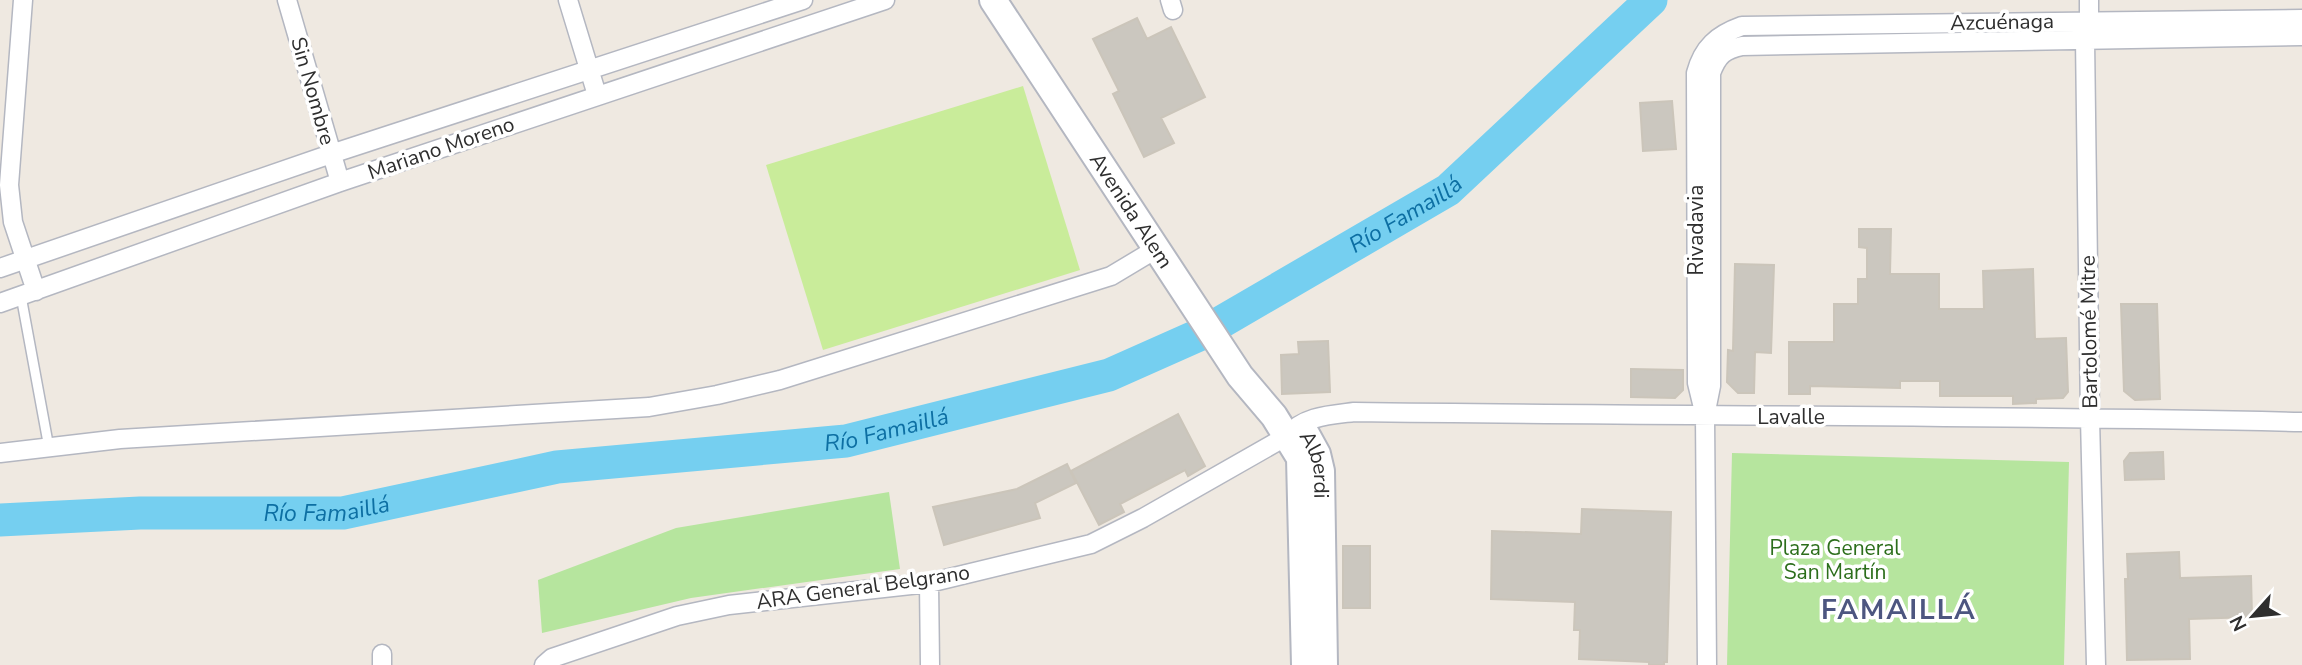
<svg xmlns="http://www.w3.org/2000/svg" width="2302" height="665" viewBox="0 0 2302 665" font-family="'Nunito Sans',sans-serif">
<style>
.green{fill:#b6e59e}
.pitch{fill:#c9ec9a}
.lines{fill:none;stroke-linecap:round;stroke-linejoin:round}
.river{stroke:#75cff0;stroke-width:33}
.building{fill:#cbc7bf;stroke:#cbc5ba;stroke-width:2}
.lane-casing{stroke:#b4b7c1;stroke-width:12}
.street-casing{stroke:#b4b7c1;stroke-width:21}
.secondary-casing{stroke:#b4b7c1;stroke-width:30}
.lane{stroke:#fff;stroke-width:9}
.street{stroke:#fff;stroke-width:18}
.secondary{stroke:#fff;stroke-width:26}
.labels{text-anchor:middle;dominant-baseline:central;stroke-width:7;stroke-linejoin:round;paint-order:stroke}
.street-label{font-size:21px;fill:#2e2e2e;stroke:#fff}
.park-label{font-size:21px;fill:#2c6e1b;stroke:#fff}
.water-label{font-size:23px;font-style:italic;fill:#0d6fa3;stroke:#fff}
.district-label{font-size:28px;font-weight:bold;letter-spacing:2px;fill:#4d5680;stroke:#fff}
</style>
<rect width="100%" height="100%" fill="#efe9e1"/>
<path class="green" d="M1732,453L2069,462L2064,665H1727Z
M889,492L900,569L691,598L542,633L538,580L676,528Z"/>
<path class="pitch" d="M1023,86L1080,270L823,350L766,165Z"/>
<g class="lines">
<path class="river" id="s1" d="M0,520L140,513H343L557,467L846,441L1109,375L1199,335L1448,190L1651,0"/>
</g>
<path class="building" d="M1137,18L1147,39L1171,27L1205,97L1161,118L1174,143L1144,157L1113,94L1119,91L1093,39Z
M1672,101L1676,149L1643,151L1640,103Z
M1859,229H1891L1890,274H1939V309H1984L1983,271L2033,269L2035,339L2066,338L2068,392L2063,398L2036,399V403L2013,404V396H1940V381H1900V388L1810,386V394H1789V342H1834V304H1858V279H1867V248L1859,247Z
M1735,264L1774,265L1771,353L1755,352L1754,393H1738L1727,382L1728,350L1733,351Z
M2121,304H2157L2160,399L2135,400L2124,391Z
M1328,341L1330,392L1282,394L1281,355L1299,354L1298,342Z
M1631,369L1683,370V390L1675,398L1631,397Z
M1178,414L1205,466L1188,476L1185,470L1120,504L1124,512L1099,525L1071,471Z
M2163,452L2164,479L2125,480L2124,461L2130,453Z
M1067,464L1076,483L1035,503L1040,518L944,545L933,507L1017,489Z
M1582,509L1671,512L1667,662H1664V665H1649V662L1579,659L1580,630H1574L1575,602L1491,599L1492,531L1581,534Z
M1343,546H1370V608H1343Z
M2179,552L2180,578L2251,576L2252,617L2189,619L2190,659L2127,660L2125,579H2128L2127,554Z"/>
<g class="lines">
<g class="lane-casing">
<path id="lane" d="M21,296L49,448"/>
</g>
<g class="street-casing">
<path id="street" d="M23,0L9,185L13,222L36,291
M287,0L340,182
M568,0L597,95
M1170,0L1173,10
M2089,0V20L2085,39L2090,418L2096,665
M2302,19L1742,26C1717,35 1703,47 1696,73L1697,383L1705,416L1711,386V73C1718,55 1724,50 1742,46L2302,36
M0,268L331,154L803,0
M0,303L340,182L885,0
M1705,416L1707,665
M0,453L120,439L649,407L717,395L780,380L1111,276L1156,249
M929,583L930,665
M382,654V665
M544,665L552,658L677,616L729,605L929,583L1091,544L1143,518L1287,436C1303,416 1330,415 1354,412C1670,416 1986,415 2302,422"/>
</g>
<g class="secondary-casing">
<g id="secondary">
<path id="s2" d="M993,0L1240,376L1274,416L1300,458L1305,665"/>
<path id="s3" d="M1306,434L1317,454L1321,471L1324,665"/>
</g>
</g>
<use href="#lane" class="lane"/>
<use href="#street" class="street"/>
<use href="#secondary" class="secondary"/>
</g>
<g class="labels">
<g class="street-label">
<text transform="translate(2002 22) rotate(-1)">Azcuénaga</text>
<text transform="translate(313 91) rotate(74)">Sin Nombre</text>
<text transform="translate(441 148) rotate(-19)">Mariano Moreno</text>
<text stroke="none"><textPath href="#s2" startOffset="252">Avenida Alem</textPath></text>
<text transform="translate(1696 230) rotate(-90)">Rivadavia</text>
<text transform="translate(2089 332) rotate(-91)">Bartolomé Mitre</text>
<text x="1791" y="417">Lavalle</text>
<text stroke="none"><textPath href="#s3" startOffset="33">Alberdi</textPath></text>
<text transform="translate(863 587) rotate(-8)">ARA General Belgrano</text>
</g>
<g class="park-label">
<text x="1835" y="548">Plaza General<tspan x="1835" dy="24">San Martín</tspan></text>
</g>
<g class="water-label">
<text stroke="none"><textPath href="#s1" startOffset="1461">Río Famaillá</textPath></text>
<text stroke="none"><textPath href="#s1" startOffset="894">Río Famaillá</textPath></text>
<text stroke="none"><textPath href="#s1" startOffset="327">Río Famaillá</textPath></text>
</g>
<g class="district-label">
<text x="1899" y="610">FAMAILLÁ</text>
</g>
</g>
<g transform="translate(2253 616) rotate(243)" stroke="#ffffff" stroke-width="5" paint-order="stroke">
<path d="M0-5L12 26L0 18L-12 26Z" fill="#2e2e2e"/>
<text y="-10" font-size="19" font-weight="bold" text-anchor="middle" fill="#2e2e2e">N</text>
</g>
</svg>
